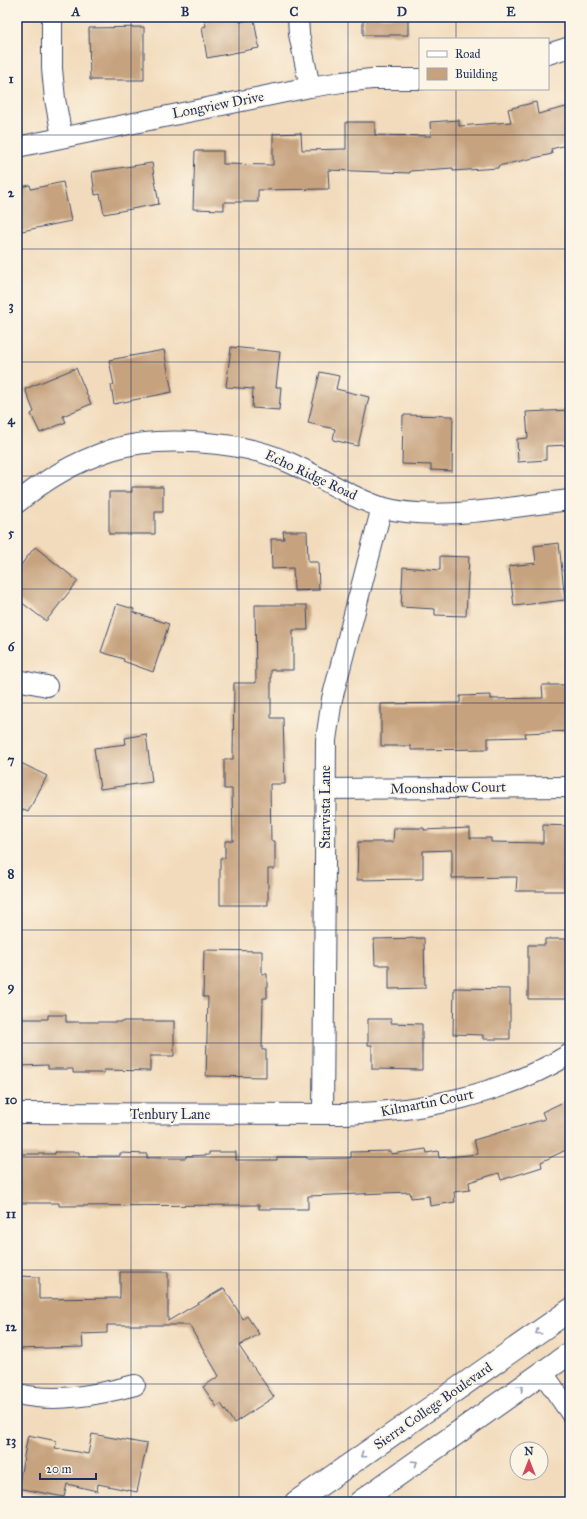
<svg xmlns="http://www.w3.org/2000/svg" width="587" height="1519" viewBox="0 0 587 1519" font-family="'IM FELL Great Primer',serif">
<style>
.building{fill:#c6a27e}
.lines{fill:none;stroke-linecap:round;stroke-linejoin:round}
.minor-casing{stroke:#3b496c;stroke-width:22}
.major-casing{stroke:#3b496c;stroke-width:24}
.minor{stroke:#fff;stroke-width:20}
.major{stroke:#fff;stroke-width:22}
.oneway{stroke:#8d97ae}
.grid{fill:none;stroke:#1b2f5e;stroke-width:1;stroke-opacity:0.55}
.labels{text-anchor:middle;dominant-baseline:central;stroke-width:4;stroke-linejoin:round;paint-order:stroke}
.street-label{font-size:14px;fill:#1b2f5e;stroke:#fcf5e5}
.neatline{fill:none;stroke:#1b2f5e;stroke-width:1.5}
.grid-label{font-size:13px;text-anchor:middle;font-weight:bold;fill:#1b2f5e}
</style>
<rect width="100%" height="100%" fill="#fcf5e5"/>
<filter id="ink" filterUnits="userSpaceOnUse"><feTurbulence type="fractalNoise" baseFrequency=".025" numOctaves="2"/><feDisplacementMap in="SourceGraphic" scale="8" xChannelSelector="R" yChannelSelector="G"/><feConvolveMatrix kernelMatrix="1 2 1 2 8 2 1 2 1" color-interpolation-filters="sRGB"/></filter>
<filter id="wash" filterUnits="userSpaceOnUse"><feTurbulence type="fractalNoise" baseFrequency=".012" numOctaves="4" result="noise"/><feDisplacementMap in="SourceGraphic" scale="16" xChannelSelector="R" yChannelSelector="G"/><feGaussianBlur stdDeviation="0.9" result="paint"/><feColorMatrix in="noise" values="0 0 0 0 0 0 0 0 0 0 0 0 0 0 0 0 0 1.4 0 .05"/><feComposite in="paint" operator="in"/></filter>
<g filter="url(#wash)">
<rect width="100%" height="100%" fill="#f2dbbc"/>
<g id="blocks">
<path class="building" d="M204,17H239L240,22L254,19L259,48L207,58L202,27L206,26Z
M363,17H408V35H363Z
M144,27V80H90L89,28Z
M536,102L538,114L570,106V144L551,149L552,154L498,166V168L453,171V168L410,171V173L328,170L329,189L258,190V202H224V210L193,209L195,151H223V164L273,165V134L301,133L302,150L346,149V122H375V135L431,136L430,122L459,120V126L511,122L508,109Z
M152,163L159,204L104,214L100,194L95,195L92,172Z
M63,182L71,221L17,232V188L30,185L31,189Z
M231,347L280,352L276,387H281L279,410L252,408L253,389L226,387Z
M164,350L172,392L114,404L111,385H114L109,360Z
M76,368L91,404L63,416L66,422L40,433L31,414L34,412L25,389Z
M320,372L339,376L336,389L369,397L358,446L333,440L335,429L308,423Z
M570,410V445L546,446V460L518,462L517,439L528,438L526,412Z
M403,415L453,416L452,471L431,470V465L402,464Z
M132,487H163V512H155V534H109V492H132Z
M283,531H307L308,562H318L319,590L294,591L293,568L272,569L271,539H284Z
M559,543L565,600L514,606L509,566L536,563L534,546Z
M35,547L78,581L46,621L17,599V570Z
M440,556L469,557L466,616L435,615V609L401,607L403,567L440,570Z
M117,604L134,609L133,612L169,624L153,672L123,661L124,659L101,652Z
M255,605H307L308,630H293V670H271V718H283L285,784H270L271,841H275V869H268V905H220V858H225V841H233L232,789H224V759H233L234,683H256Z
M542,685H570V731L525,733L526,737L488,738V749L411,750V746H381V704L460,703V696L491,695V699L543,698Z
M146,734L152,782L100,789L94,748L126,744L125,738Z
M17,761L47,776L28,812L17,807Z
M543,825L570,826V848H565L564,891H516L517,877L452,878V850L423,851V879L357,880L358,842H393L394,828H424V830L470,828V838H491V842L543,843Z
M424,938L425,988L389,989V965H375L374,939Z
M545,939H568V951H570V999H528V945H545Z
M204,950L262,951V974H267V998H263L262,1050H266V1077L206,1076L208,997H203Z
M454,988L510,989V1039H483V1035L453,1034Z
M48,1015H66V1022H123V1021H174V1056H150V1071L104,1070V1073H73V1069H48V1065L19,1066V1057H17V1019H48Z
M368,1019H391V1023L422,1024V1070L372,1069V1045H368Z
M570,1099V1148L541,1162L542,1167L501,1180L499,1173L469,1182L470,1190L454,1192L455,1202L430,1206L429,1196L411,1198L410,1192L308,1196V1209H259V1205L59,1206V1203H17V1154H55V1152H79V1156H120V1153L147,1154V1158H186V1156L209,1155V1152H236V1160H277V1157H307V1159L351,1158V1152L391,1151V1154L426,1149L427,1153L438,1151L439,1158L478,1154L474,1140L545,1119L542,1112Z
M120,1272H168V1321L224,1288L243,1319L247,1316L259,1334L239,1346L274,1397L234,1423L221,1404L217,1407L203,1387L219,1376L189,1325H107V1333L82,1334L83,1347L17,1349V1298H19V1276L39,1277V1299L120,1298Z
M92,1434L147,1444L137,1492L98,1484L97,1491L67,1484L64,1497L18,1488L28,1435L57,1441L55,1448L88,1454Z"/>
</g>
</g>
<g filter="url(#ink)">
<use href="#blocks" fill-opacity="0" stroke="#3b496c" stroke-width="1"/>
<g class="lines">
<g class="minor-casing">
<path id="minor" d="M52,17V69L55,99L62,137
M298,17L299,34L310,87
M548,54L570,47
M17,147L310,87L342,82L372,79H420
M17,503C44,480 78,461 111,450C157,435 239,441 283,460C316,473 346,496 381,507C434,523 515,506 570,500
M17,680L47,686
M325,789L570,787
M17,1113L345,1114C421,1112 504,1094 570,1054
M323,1114L326,740L332,699L382,507
M543,1373L570,1412
M17,1394C57,1403 97,1395 135,1385"/>
</g>
<g class="major-casing">
<path id="major" d="M296,1502L570,1310
M360,1502L570,1353"/>
</g>
<use href="#minor" class="minor"/>
<use href="#major" class="major"/>
</g>
<defs><path id="oneway-chevron" d="M-2-3.5L2.5 0L-2 3.5" fill="none" stroke-width="1.6" stroke-linecap="round" stroke-linejoin="round"/></defs>
<g class="oneway">
<use href="#oneway-chevron" transform="translate(538 1332) rotate(145)"/>
<use href="#oneway-chevron" transform="translate(521 1388) rotate(-35)"/>
<use href="#oneway-chevron" transform="translate(363 1455) rotate(145)"/>
<use href="#oneway-chevron" transform="translate(415 1463) rotate(-35)"/>
</g>
</g>
<path class="grid" d="M131,17V1502M239,17V1502M348,17V1502M456,17V39M456,89V1502M17,135H570M17,249H570M17,362H570M17,476H570M17,589H570M17,703H570M17,816H570M17,930H570M17,1043H570M17,1157H570M17,1270H570M17,1384H570"/>
<g class="labels">
<g class="street-label">
<text transform="translate(218 105) rotate(-11)">Longview Drive</text>
<text transform="translate(311 475) rotate(25)">Echo Ridge Road</text>
<text transform="translate(448 788) rotate(-1)">Moonshadow Court</text>
<text transform="translate(325 807) rotate(-90)">Starvista Lane</text>
<text transform="translate(427 1103) rotate(-11)">Kilmartin Court</text>
<text x="170" y="1114">Tenbury Lane</text>
<text transform="translate(433 1406) rotate(-35)">Sierra College Boulevard</text>
</g>
</g>
<rect width="587" height="1519" fill="none" stroke="#fcf5e5" stroke-width="44"/>
<rect x="419" y="38" width="130" height="52" fill="#fcf5e5" stroke="#a2a6af"/>
<rect x="427" y="51" width="20" height="6" fill="#ffffff" stroke="#a2a6af"/>
<text x="455" y="58" font-size="12" fill="#1b2f5e">Road</text>
<rect x="427" y="68" width="20" height="12" fill="#c6a27e" stroke="#a2a6af"/>
<text x="455" y="78" font-size="12" fill="#1b2f5e">Building</text>
<g transform="translate(529 1461)"><circle r="19" fill="#fcf5e5" stroke="#a2a6af"/>
<path d="M0-3L7 15L0 10L-7 15Z" fill="#d1495b"/>
<text y="-6" font-size="11" font-weight="bold" text-anchor="middle" fill="#1b2f5e">N</text>
</g>
<path d="M40 1473v6h56v-6" fill="none" stroke="#1b2f5e" stroke-width="2"/>
<text x="46" y="1473" font-size="12" fill="#1b2f5e" stroke="#fcf5e5" stroke-width="3" paint-order="stroke">20 m</text>
<rect x="22" y="22" width="543" height="1475" class="neatline"/>
<g class="grid-label">
<text x="76" y="16">A</text>
<text x="185" y="16">B</text>
<text x="294" y="16">C</text>
<text x="402" y="16">D</text>
<text x="511" y="16">E</text>
<text x="11" y="83">1</text>
<text x="11" y="197">2</text>
<text x="11" y="310">3</text>
<text x="11" y="424">4</text>
<text x="11" y="537">5</text>
<text x="11" y="651">6</text>
<text x="11" y="764">7</text>
<text x="11" y="878">8</text>
<text x="11" y="991">9</text>
<text x="11" y="1104">10</text>
<text x="11" y="1218">11</text>
<text x="11" y="1331">12</text>
<text x="11" y="1445">13</text>
</g>
</svg>
